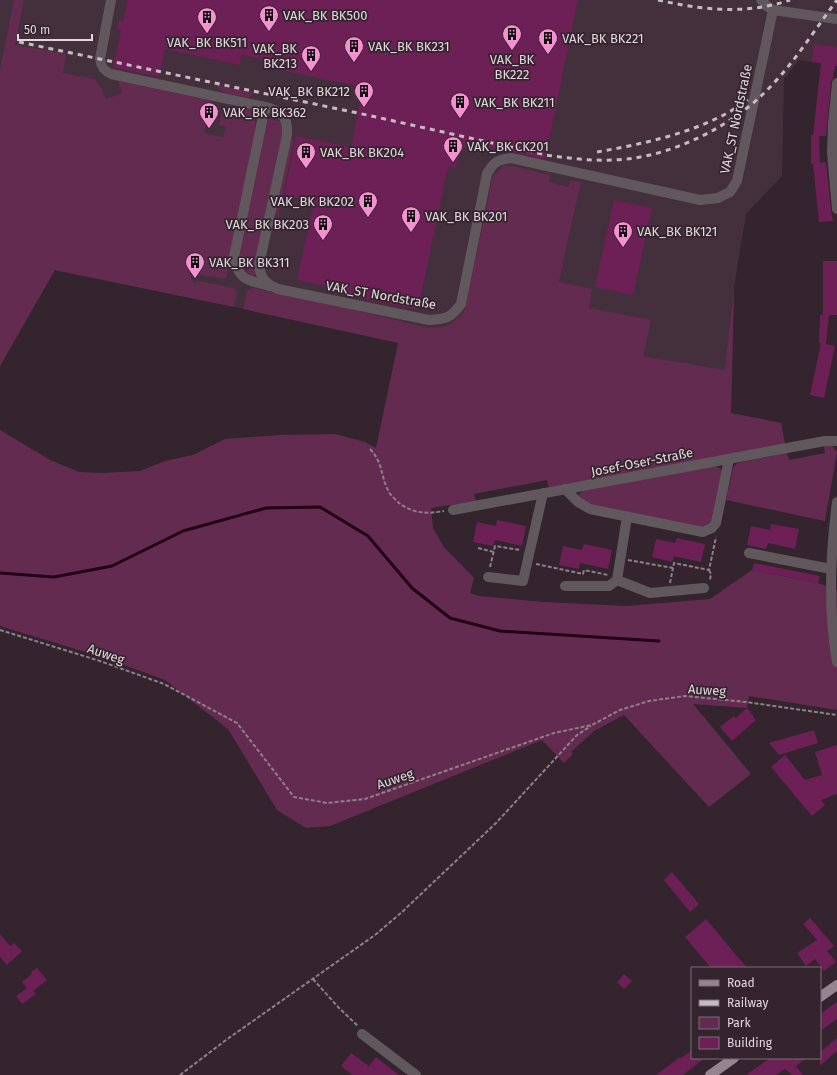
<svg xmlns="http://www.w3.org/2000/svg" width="837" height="1075" viewBox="0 0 837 1075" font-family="'Fira Sans',sans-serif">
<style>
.built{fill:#442f3c}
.green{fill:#642b51}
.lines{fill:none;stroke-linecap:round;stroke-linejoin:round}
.stream{stroke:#220018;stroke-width:3}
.building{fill:#6c2055}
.path{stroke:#8d8088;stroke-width:2;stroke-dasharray:4 2;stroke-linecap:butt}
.minor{stroke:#60585c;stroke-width:10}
.major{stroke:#95858e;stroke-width:10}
.rail{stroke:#c7bbc2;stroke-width:3;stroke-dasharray:5 5;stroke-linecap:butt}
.labels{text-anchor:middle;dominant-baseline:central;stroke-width:3.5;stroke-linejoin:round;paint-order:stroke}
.poi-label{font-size:13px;fill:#e2d7dd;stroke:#34242e;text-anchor:start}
.street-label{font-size:13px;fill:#e2d7dd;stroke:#34242e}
</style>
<rect width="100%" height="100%" fill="#34242e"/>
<path class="built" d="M0,0H837V66L799,60L784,79L782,176L746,214L734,288L731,413L239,308L0,259Z"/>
<path class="green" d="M14,0H24L15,45L66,54L63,73L95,79L102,89L106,99L122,93L118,81L212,101L216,111L213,125L206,123L204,133L223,137L226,127L219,125L222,111L228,105L250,109L255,119L256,135L226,279L190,273L191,280L194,283L198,281L234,288L237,292L234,307L55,270L0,366V69Z
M215,84L252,93L251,96L248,98L222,92Z
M267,118L283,122L284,126L267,204L265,214L266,221L255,275L252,276C245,270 241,266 239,257Z
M289,140H294L278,217L274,212Z
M503,166H512L550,175L549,182L568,187L571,180L581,182L565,253L559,282L592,289L589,308L651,320L643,356L725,370L734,288L731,413L781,423L785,444L549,488L547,480L474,494L476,501L431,508L433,528L444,547L474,578L470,593L479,596L544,602L626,606L710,599L752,570L818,583L837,590V710L749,696L747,708L693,704L751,774L709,807L624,715L594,731L571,752L573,754L564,763L542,740L330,826L306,828L277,810L228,729L165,680L102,657L0,626V430L50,460L79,472L102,473L140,471L165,461L193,455L225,439L280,435L335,434L365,442L376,448L398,343L243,309L247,291L252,288L327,303L428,328C447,328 454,325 465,309L493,176Z
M828,445L832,446L837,452L825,521L726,500L733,468L737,463L787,453L789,460L825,453L824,446Z
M713,466L720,468L722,471L713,521L711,524L703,528L591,506L579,497V494L583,491Z"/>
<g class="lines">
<path class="stream" d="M0,573L54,577L112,566L183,531L266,508L320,507L368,536L412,588L450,618L500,631L659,641"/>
</g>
<path class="building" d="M128,0H578L545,159L475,145L474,149L460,146L456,168L448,167L418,310L330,292L331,287L297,280L314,202L284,195L296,136L351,147L363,87L284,71L286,64L241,55L240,65L165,49L159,77L113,67L121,30H117L119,20L123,21Z
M814,44L837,47V66H835L833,78L831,82L826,136H819L820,163L811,164V135H815H813L821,63L812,62Z
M826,162L831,210L833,221L819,222L813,164Z
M614,200L652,208L633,295L595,287Z
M823,261H837V315H829L826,344L835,346L824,398L810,395L821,343L822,344L819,343L820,315H823Z
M497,520L526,526L522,546L495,540L493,546L473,542L477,522L496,526Z
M771,524L799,529L795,549L768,543L766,549L747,545L751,526L770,530Z
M677,538L705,544L701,562L674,556L672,562L652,557L656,539L675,543Z
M584,544L612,550L608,569L580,563L579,569L559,565L563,546L582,550Z
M754,563L820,576L818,583L752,570Z
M747,708L756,720L732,741L720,727L734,716L736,718Z
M814,730L818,743L779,755L769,743Z
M837,745V794L821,800L825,805L812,816L771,767L785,755L805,780L822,775L815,752Z
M672,872L699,904L690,912L664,880Z
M810,918L834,946L827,951L836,962L824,971L815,959L806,966L797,953L817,940L803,924Z
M706,919L747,968H711L685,937Z
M0,934L10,946L14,943L22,951L7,965L0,957Z
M37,968L47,980L33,991L36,994L22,1004L16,996L27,988L22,982L32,974L31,972Z
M624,974L632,981L624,989L617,982Z
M837,1002V1019L820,1031V1014Z
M837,1038V1051L820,1066V1052Z
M692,1050V1058H705L683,1075H656L680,1057L681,1058Z
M351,1053L369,1066L376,1057L399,1075H352L341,1066Z
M770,1058H807L796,1066L803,1075H792L785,1069L776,1075H746Z"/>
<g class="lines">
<path class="path" d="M370,449C384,464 380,476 389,492C391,496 396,500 399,503C414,514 427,514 444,511
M478,548L494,552
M628,560L673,568L674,563L709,570L716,537
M536,564L583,574L584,570L608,575
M490,567L495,546L520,550
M709,570L711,574L710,580
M670,583L673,568
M0,630L100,661L164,684L237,723L294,797L327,803L365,799L554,733L592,725L620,710L649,701L685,696L746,702L837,715
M313,979L339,1008L358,1026
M180,1075L226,1040L375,935L402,912L496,823L577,735L591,726"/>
<path class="minor" d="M111,0L100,59C101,67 104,71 111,74L270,108C284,114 288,119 287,135L259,265C260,278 266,284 278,289L429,320C446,319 451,318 461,304L487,174C493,162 498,160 511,158L700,200L718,198L730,192L737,181L773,10
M761,0L767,6L773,10L837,19
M837,83L833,123L832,153L837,209
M265,107L234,257C238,281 249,280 269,286
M565,489L578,502L590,509L703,532L712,528L716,523L729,459
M837,502C830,555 828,609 837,662
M453,510L825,441H837
M749,553L831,569
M488,577L523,581L543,493
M617,580L650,593L704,588
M565,586H609L617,580L627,517
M362,1034L416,1075"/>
<path class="major" d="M820,997L837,985
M710,1075L734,1058"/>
<path class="rail" d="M658,0C702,10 746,15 790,0
M19,42L367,115L546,155C573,159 600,162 627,159C674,154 729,127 762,95C791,68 813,32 837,0
M597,152C648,143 705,131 748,100"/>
</g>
<defs>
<g id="building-pin" transform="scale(1)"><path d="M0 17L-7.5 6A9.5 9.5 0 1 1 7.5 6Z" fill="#f590d1" stroke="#34242e"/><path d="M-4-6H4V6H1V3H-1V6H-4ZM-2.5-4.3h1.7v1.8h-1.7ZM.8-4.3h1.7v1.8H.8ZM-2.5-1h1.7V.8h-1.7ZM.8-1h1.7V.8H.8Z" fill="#111"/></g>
</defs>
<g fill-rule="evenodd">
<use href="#building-pin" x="269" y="15"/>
<use href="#building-pin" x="207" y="17"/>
<use href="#building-pin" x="512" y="34"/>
<use href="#building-pin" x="548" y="38"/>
<use href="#building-pin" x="354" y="46"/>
<use href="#building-pin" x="311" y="55"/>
<use href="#building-pin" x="364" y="91"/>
<use href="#building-pin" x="460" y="102"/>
<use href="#building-pin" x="209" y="112"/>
<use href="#building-pin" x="453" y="146"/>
<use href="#building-pin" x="306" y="152"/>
<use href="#building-pin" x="368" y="201"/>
<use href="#building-pin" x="411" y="216"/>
<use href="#building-pin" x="323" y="224"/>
<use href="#building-pin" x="623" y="231"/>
<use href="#building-pin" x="195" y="262"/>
</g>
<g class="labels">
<g class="poi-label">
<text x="283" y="15">VAK_BK BK500</text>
<text x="562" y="38">VAK_BK BK221</text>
<text x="207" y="42" text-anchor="middle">VAK_BK BK511</text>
<text x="368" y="46">VAK_BK BK231</text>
<text x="297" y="48" text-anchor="end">VAK_BK<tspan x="297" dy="15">BK213</tspan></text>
<text x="512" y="59" text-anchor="middle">VAK_BK<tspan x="512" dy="15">BK222</tspan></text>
<text x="350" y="91" text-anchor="end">VAK_BK BK212</text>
<text x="474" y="102">VAK_BK BK211</text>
<text x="223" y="112">VAK_BK BK362</text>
<text x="467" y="146">VAK_BK CK201</text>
<text x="320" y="152">VAK_BK BK204</text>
<text x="354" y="201" text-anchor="end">VAK_BK BK202</text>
<text x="425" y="216">VAK_BK BK201</text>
<text x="309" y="224" text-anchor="end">VAK_BK BK203</text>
<text x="637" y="231">VAK_BK BK121</text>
<text x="209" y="262">VAK_BK BK311</text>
</g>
<g class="street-label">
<text transform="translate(736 119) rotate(-78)">VAK_ST Nordstraße</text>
<text transform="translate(381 295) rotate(10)">VAK_ST Nordstraße</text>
<text transform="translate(642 462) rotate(-11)">Josef-Oser-Straße</text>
<text transform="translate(106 654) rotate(19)">Auweg</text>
<text transform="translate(707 690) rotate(4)">Auweg</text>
<text transform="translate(395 779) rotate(-19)">Auweg</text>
</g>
</g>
<rect x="691" y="967" width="130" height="92" fill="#34242e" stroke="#7a6c74"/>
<rect x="699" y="980" width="20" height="6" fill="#95858e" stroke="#7a6c74"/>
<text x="727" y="987" font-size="12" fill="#e2d7dd">Road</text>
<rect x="699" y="1000" width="20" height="6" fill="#c7bbc2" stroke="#7a6c74"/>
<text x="727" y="1007" font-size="12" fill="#e2d7dd">Railway</text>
<rect x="699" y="1017" width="20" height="12" fill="#642b51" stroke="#7a6c74"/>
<text x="727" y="1027" font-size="12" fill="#e2d7dd">Park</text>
<rect x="699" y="1037" width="20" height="12" fill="#6c2055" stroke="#7a6c74"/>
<text x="727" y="1047" font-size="12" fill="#e2d7dd">Building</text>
<path d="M18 34v6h74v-6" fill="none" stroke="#e2d7dd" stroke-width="2"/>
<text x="24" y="34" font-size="12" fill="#e2d7dd" stroke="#34242e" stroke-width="3" paint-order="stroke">50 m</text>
</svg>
